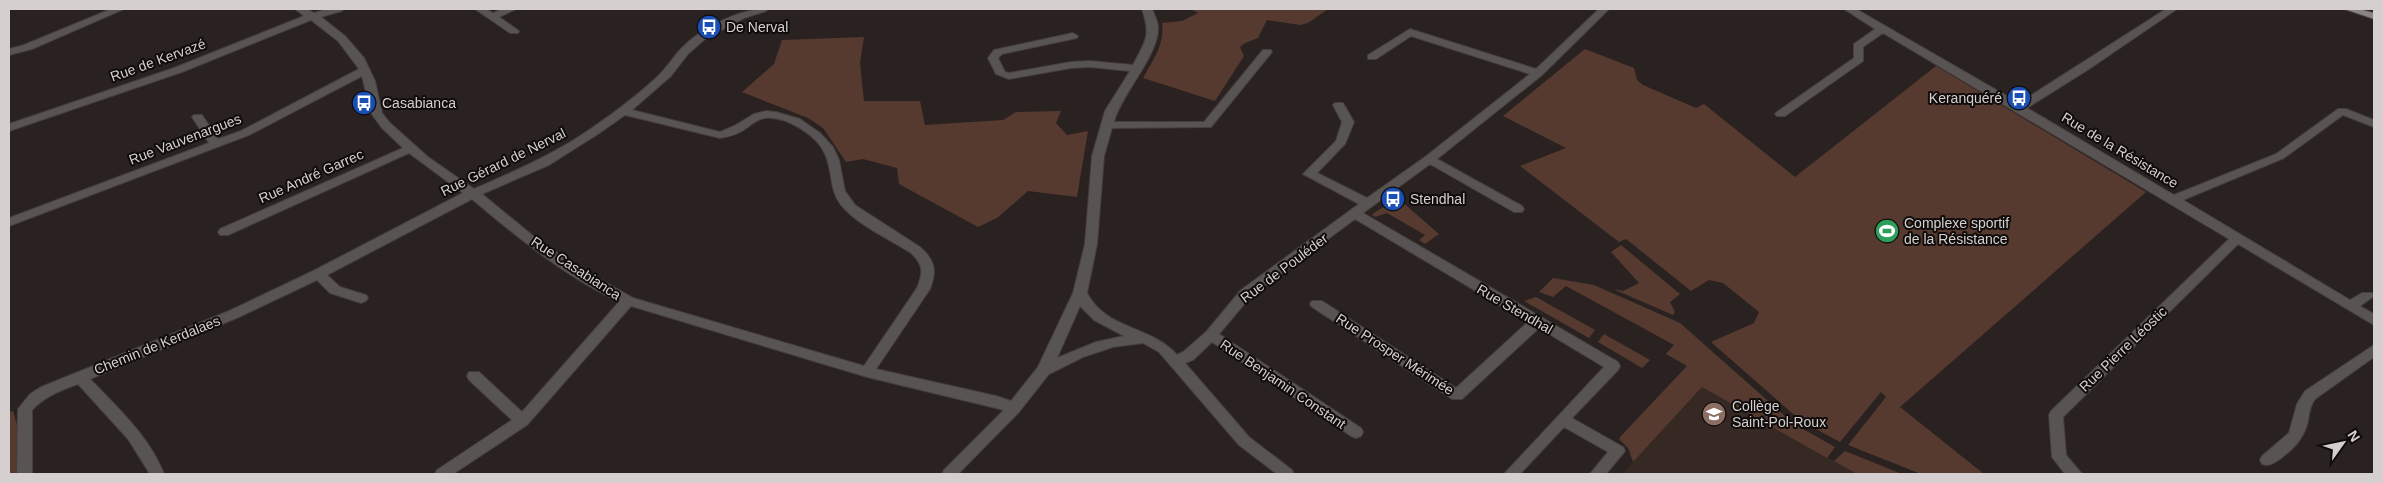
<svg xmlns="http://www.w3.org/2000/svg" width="2383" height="483" viewBox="0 0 2383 483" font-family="Arial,sans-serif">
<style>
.built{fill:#362924}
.green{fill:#563a2f}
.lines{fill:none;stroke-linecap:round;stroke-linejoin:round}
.minor-casing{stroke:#453e3c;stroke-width:2}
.major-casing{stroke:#453e3c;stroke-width:2}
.minor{fill:#585453;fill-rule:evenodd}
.major{fill:#8b8481;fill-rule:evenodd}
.labels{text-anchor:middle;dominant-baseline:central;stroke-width:4;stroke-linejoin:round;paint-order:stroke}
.poi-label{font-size:14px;fill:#d5d0cf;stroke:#0f0c0b;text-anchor:start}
.street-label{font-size:14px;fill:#d5d0cf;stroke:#0f0c0b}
</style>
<rect width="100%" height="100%" fill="#292220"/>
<path class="built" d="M1702,387L1857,474H1622Z"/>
<path class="green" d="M1190,9H1328L1308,23L1300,25L1267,20L1258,38L1245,43L1240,47L1244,56L1215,101L1143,78C1153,60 1165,44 1162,23L1182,21L1198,13Z
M864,37L860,63L864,101H920L925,125L1003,120L1016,112L1061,111L1056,123L1067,135L1088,131L1077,197L1028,191L997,218L978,227L899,184L897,168L863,159L846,162L823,128L808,118L742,92L774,64L782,40Z
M1585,49L1634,68L1637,80L1643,85L1696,108L1704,104L1795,177L1936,66L2146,192L1900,407L1984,474H1921L1848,445L1886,397L1881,392L1840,442L1801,421L1711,342L1754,323L1759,312L1723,283L1709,280L1691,291L1626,239L1619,242L1520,166L1566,148L1503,116Z
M1400,200L1439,234L1425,244L1419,240L1425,235L1387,213L1375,217L1372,215C1377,209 1392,203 1400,200Z
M1621,245L1680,294L1670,302L1675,312L1673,315L1613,289L1623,291L1639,283L1611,252Z
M1553,278L1594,285L1680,323L1794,424L1835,447L1827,458L1702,387L1633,462L1628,448L1619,439L1621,436L1687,366L1666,354L1674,345L1566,286L1553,297L1539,292Z
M1536,297L1595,330L1589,338L1524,301Z
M1604,334L1650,360L1642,368L1598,342Z
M13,411L31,473L9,474V412Z
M1845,451L1902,474H1857L1834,461Z"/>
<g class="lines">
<g class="minor-casing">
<path id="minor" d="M111,9H124L32,49L9,55V49L24,45Z
M295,9H307L314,13L328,9H343L342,11L321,17L345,36L364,58L375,81L382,113L390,123L428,157L474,189C515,171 555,154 592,128C614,113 635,97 655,79C665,70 671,60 680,50C699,29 738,9 767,9L766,11L744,18L705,39L688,54L671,76L632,110L720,132L734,126L754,114L766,111L776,112L800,119L820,133L833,147L839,160L845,191L855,205L920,247C935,260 937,271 930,289L876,369L996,396L1011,401L1038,367L1073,293L1085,244L1092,156L1105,111L1130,71L1090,67L1071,68L1009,79L996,74L988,58L994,50L1073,33L1078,36L1077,38L1002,54L998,58L1005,72L1009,73L1071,62L1090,61L1133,65C1146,40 1151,36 1142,9H1152C1154,14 1158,21 1158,27C1160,54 1121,94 1114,122H1204L1263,50H1271L1272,52L1211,127L1112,128L1104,156L1097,244L1087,293C1107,331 1151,325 1177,355L1183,352L1206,332L1241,290L1359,204L1303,174L1336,141L1342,122L1333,105L1335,103H1343L1354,122L1345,144L1317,173L1367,198L1425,157L1530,74L1411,36L1376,59H1368V55L1410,29L1536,69L1599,9H1609L1542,75L1437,159L1522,206L1524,209L1522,212H1514L1430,164L1363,213L1618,362L1620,366L1618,370L1572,418L1623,447L1625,451L1606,474H1590L1608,452L1564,427L1520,474H1504L1604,367L1539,328L1462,399H1452L1312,307L1310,304L1312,301H1322L1456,388L1528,322L1355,219L1251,296L1219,334L1361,428L1363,432L1361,436L1356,438L1351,436L1212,342L1193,360L1185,363L1249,437L1292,470L1294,474H1277L1239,445L1159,352L1143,343L1113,347L1083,357L1049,374L1019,412L958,474H942L944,470L1004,410L867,377L631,306L527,425L453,474H435L437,470L512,420L469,380L467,376L469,372H479L522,412L619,302C565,276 518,238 472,199L327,275L340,287L366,295L368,298L366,301L361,303L330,293L317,280L239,317L90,379C118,408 149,436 164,474H150L128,439L78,384C60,391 45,396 32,410V474H17L18,409L30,394L41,387L229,311L313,271L463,193L409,153L228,235H220L218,232L220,229L403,148L382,128L371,113L362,76L249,135L9,226V218L209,143L192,117L194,115H202L218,139L241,131L359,69L338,41L311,20L182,72L9,131V124L174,68L304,16ZM625,115L720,138C728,137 735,135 742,131C749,127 756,119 765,118C786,116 817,135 825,154C833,172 829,189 841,205C859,226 888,238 911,253C924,265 923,273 917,288L864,366L633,298L573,264L532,235L482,194L549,165L598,134ZM1080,306L1094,320L1124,336L1096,342L1057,358Z
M475,9H486L493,13L503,9H516L499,17L519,31L518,33H510Z
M1844,9H1856L2019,103L2166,9H2177L2089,69L2027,108L2174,195L2276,154L2338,109H2346L2374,120V127L2343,115L2284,158L2183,200L2350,300L2362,293H2372L2374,296L2360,306L2374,314V325L2238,244L2063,417L2066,455L2082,474H2065L2052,457L2049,415L2051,411L2229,239L1883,33L1863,47V61L1785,116H1777L1775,114L1777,112L1854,58V44L1875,29Z
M2374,345V357L2315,399C2310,406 2309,413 2308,421C2304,439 2293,449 2280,459C2273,463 2269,467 2262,464L2260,460L2262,456L2289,433L2297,404L2305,391Z"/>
</g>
<g class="major-casing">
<path id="major" d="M2344,9H2359L2374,13V19Z"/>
</g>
<use href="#minor" class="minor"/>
<use href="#major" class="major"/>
</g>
<defs>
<g id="bus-disc" transform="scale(1.25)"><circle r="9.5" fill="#1a4fb4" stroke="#0f0c0b"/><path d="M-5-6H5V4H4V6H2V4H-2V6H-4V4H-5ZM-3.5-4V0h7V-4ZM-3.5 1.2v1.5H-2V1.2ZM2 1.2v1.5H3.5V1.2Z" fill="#fff"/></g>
<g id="stadium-disc" transform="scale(1.25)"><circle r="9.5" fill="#2e9e5b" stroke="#0f0c0b"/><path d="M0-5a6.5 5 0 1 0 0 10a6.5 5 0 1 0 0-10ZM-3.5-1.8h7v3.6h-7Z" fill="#fff"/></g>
<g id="school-disc" transform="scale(1.25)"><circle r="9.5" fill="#8d6e63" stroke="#0f0c0b"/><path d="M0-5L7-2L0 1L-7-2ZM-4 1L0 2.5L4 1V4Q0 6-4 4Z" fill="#fff"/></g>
</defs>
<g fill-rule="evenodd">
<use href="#bus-disc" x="709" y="27"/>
<use href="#bus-disc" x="2019" y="98"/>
<use href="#bus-disc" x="364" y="103"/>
<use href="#bus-disc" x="1393" y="199"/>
<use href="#stadium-disc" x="1887" y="231"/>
<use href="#school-disc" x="1714" y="414"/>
</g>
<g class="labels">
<g class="poi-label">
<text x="726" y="27">De Nerval</text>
<text x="2002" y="98" text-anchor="end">Keranquéré</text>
<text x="382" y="103">Casabianca</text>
<text x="1410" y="199">Stendhal</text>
<text x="1904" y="223">Complexe sportif<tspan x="1904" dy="16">de la Résistance</tspan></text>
<text x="1732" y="406">Collège<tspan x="1732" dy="16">Saint-Pol-Roux</tspan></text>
</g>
<g class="street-label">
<text transform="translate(158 60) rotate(-20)">Rue de Kervazé</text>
<text transform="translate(185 139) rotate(-21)">Rue Vauvenargues</text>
<text transform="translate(2120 150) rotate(31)">Rue de la Résistance</text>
<text transform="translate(503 162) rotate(-26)">Rue Gérard de Nerval</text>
<text transform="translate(311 176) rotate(-24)">Rue André Garrec</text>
<text transform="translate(576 268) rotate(33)">Rue Casabianca</text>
<text transform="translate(1284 268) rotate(-37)">Rue de Pouléder</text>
<text transform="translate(1515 309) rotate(30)">Rue Stendhal</text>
<text transform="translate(157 345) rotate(-22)">Chemin de Kerdalaes</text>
<text transform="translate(2123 349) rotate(-44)">Rue Pierre Léostic</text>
<text transform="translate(1395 354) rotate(33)">Rue Prosper Mérimée</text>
<text transform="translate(1283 384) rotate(34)">Rue Benjamin Constant</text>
</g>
</g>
<rect width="2383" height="483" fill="none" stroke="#d5d0cf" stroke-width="20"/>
<g transform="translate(2343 443) rotate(57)" stroke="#0f0c0b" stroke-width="4" paint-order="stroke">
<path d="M0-4L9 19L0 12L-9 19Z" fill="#d5d0cf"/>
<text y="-8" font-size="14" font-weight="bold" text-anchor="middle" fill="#d5d0cf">N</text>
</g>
</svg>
